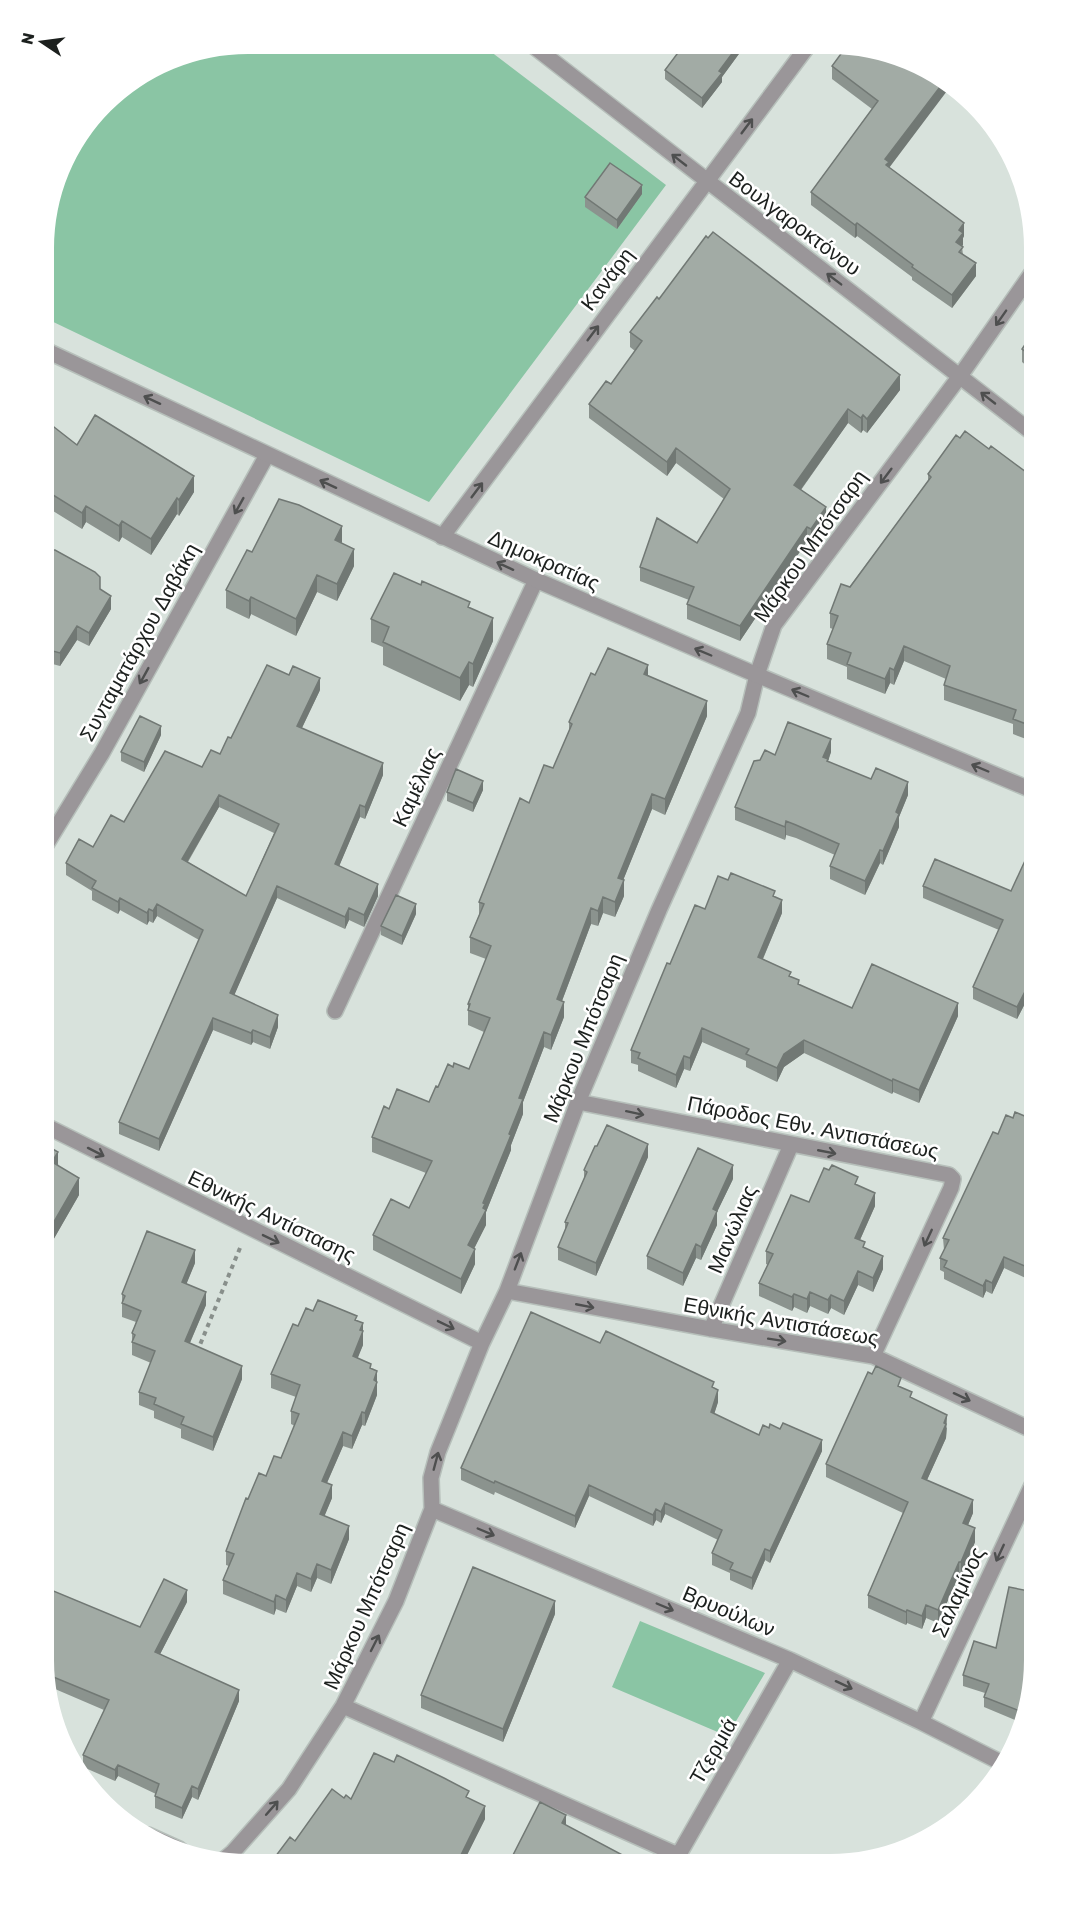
<svg xmlns="http://www.w3.org/2000/svg" width="1078" height="1908" viewBox="0 0 1078 1908" font-family="Rubik,sans-serif">
<style>
.green{fill:#8ac5a4}
.lines{fill:none;stroke-linecap:round;stroke-linejoin:round}
.minor-casing{stroke:#b6bfba;stroke-width:18}
.tertiary-casing{stroke:#b6bfba;stroke-width:18}
.path{stroke:#888f8b;stroke-width:4;stroke-dasharray:4.5 4.5;stroke-linecap:butt}
.minor{stroke:#9a9699;stroke-width:15}
.tertiary{stroke:#9a9699;stroke-width:15}
.wall{fill:#8b938e;fill-rule:evenodd}
.shaded-wall{fill:#717874}
.building{fill:#a2aba5;stroke:#717874;stroke-width:1.5;fill-rule:evenodd}
.oneway{stroke:#4e4f4f}
.labels{text-anchor:middle;dominant-baseline:central;stroke-width:5;stroke-linejoin:round;paint-order:stroke}
.street-label{font-size:21px;fill:#1c201e;stroke:#fff}
</style>
<rect width="100%" height="100%" fill="#d8e2dc"/>
<path class="green" d="M248,44L482,45L666,185L429,502L45,318V222L65,157L113,94L170,59Z
M640,1621L765,1673L727,1736L612,1687Z"/>
<g class="lines">
<g class="minor-casing">
<path id="minor" d="M532,45L1034,434
M442,537L807,47
M44,848L102,753L267,455
M335,1011L536,580
M578,1102L949,1175L953,1179L951,1188L873,1356
M44,1125L482,1343
M507,1291L711,1329L873,1356L1034,1431
M711,1329L791,1145
M432,1509L790,1660L921,1722L1004,1764
M343,1706L678,1855
M921,1722L1034,1481
M148,1835L179,1849L184,1853
M220,1863L233,1852L289,1789L343,1706L396,1601L432,1509L431,1478L438,1452L482,1343L507,1291L578,1102L659,910L748,713L757,675L774,625L960,376L1034,270
M674,1863L790,1660"/>
</g>
<g class="tertiary-casing">
<path id="tertiary" d="M45,350L536,580L757,675L1034,791"/>
</g>
<path class="path" d="M197,1352L240,1248"/>
<use href="#minor" class="minor"/>
<use href="#tertiary" class="tertiary"/>
</g>
<path class="wall" d="M683,46L744,47L722,77V82L702,108L665,79V70Z
M870,47L889,167L964,236L963,238L962,246L963,255L976,276L952,308L912,280V277L857,236L855,238L811,205V192L872,109L832,79V66Z
M642,194L617,229L585,207V197Z
M659,299L900,390L867,433L863,430L861,433L848,423L801,490L826,521L811,543L807,541L740,641L687,619V604L689,600L640,581V567L697,543L724,499L676,463L667,476L589,418V404L611,384L635,351L630,347V332Z
M1034,331V372L1022,362V349Z
M45,420L77,445L194,492L179,516L177,514L151,555L122,537L119,542L86,522L82,529L45,506Z
M960,438L989,449L1034,478V742L1013,734V724L944,700V685L946,679L904,661L894,685L890,683L885,694L847,679V667L827,659V644L833,629L830,628V613L928,481V474Z
M342,543L354,566L337,601L317,592L296,636L251,614L249,619L226,608V590L252,552Z
M45,550L100,589L111,609L89,646L77,640L60,666L45,662Z
M470,608L493,641L473,687L469,685L460,701L383,665V647L371,642V619Z
M595,675L648,676L707,716L665,815L652,809L623,880L624,896L615,917L603,913L598,926L591,924L562,1001L564,1017L551,1050L544,1047L523,1102V1114L511,1145V1150L486,1212V1225L474,1248L475,1264L461,1294L373,1250V1235L409,1208L426,1173L372,1152V1137L389,1109L429,1102L438,1087L453,1067L469,1069L484,1032L468,1025V1004L486,959L470,953V937L479,915V902L529,803L553,768L569,731V722Z
M320,690L302,728L383,775L365,819L360,817L339,866L378,896L364,927L349,920L345,929L277,898L234,995L278,1027L270,1049L253,1042L251,1045L213,1030L159,1151L119,1134V1122L199,940L157,916L153,923L149,921L147,925L120,910L118,914L92,900V891L66,875V863L93,847L124,822L220,754L231,738ZM219,807L274,833L246,896L188,862Z
M161,735L144,772L121,761V752Z
M831,752L828,762L908,795L899,817V827L883,865L880,863L865,895L830,879V866L835,855L796,838L786,835L785,840L735,820V807L760,760L775,755Z
M483,790L473,812L447,801V792Z
M1034,855V986L1017,1019L973,999V987L999,930L923,898V886L1011,891Z
M775,897L782,913L763,959L791,977L799,985L852,1008L958,1016L919,1103L893,1092L892,1094L804,1053L784,1067L777,1082L746,1067V1061L702,1042L690,1071L684,1069L676,1088L638,1071V1065L631,1063V1050L705,909Z
M416,914L402,945L381,935V926Z
M1013,1118L1034,1120V1282L1004,1268L992,1294L986,1291L983,1298L944,1279V1272L940,1270V1258L944,1250L943,1238L998,1134Z
M44,1144L79,1195L52,1242L44,1237Z
M597,1146L648,1157L596,1276L558,1260V1247L565,1230V1222L584,1179V1170Z
M733,1179L717,1212V1225L701,1260L696,1258L683,1286L647,1269V1256Z
M858,1185L875,1206L860,1240L865,1248L883,1269L873,1292L858,1285L844,1315L831,1308L828,1314L810,1306L807,1313L794,1307L792,1311L759,1296V1283L768,1265L766,1264V1251L809,1202Z
M195,1263L186,1284L206,1305L190,1343L242,1379L213,1451L181,1438V1429L154,1418V1411L139,1405V1392L151,1363L132,1355V1333L136,1322L122,1317V1294Z
M313,1311L357,1321L363,1323V1345L357,1358L371,1369L377,1371V1395L365,1426L362,1425L352,1449L343,1446L327,1483L332,1498L324,1516L349,1539L331,1584L317,1578L311,1592L297,1586L286,1613L276,1609L274,1615L223,1594V1580L229,1566L226,1565V1551L248,1499L281,1458L295,1426L291,1424V1411L296,1397L271,1388V1374L298,1326Z
M600,1343L714,1388L718,1402L714,1414L759,1435L822,1451L770,1563L765,1560L752,1590L730,1580V1573L712,1565V1553L718,1540L665,1514L661,1523L656,1520L653,1526L589,1496L575,1528L495,1492L494,1495L461,1480V1468Z
M901,1387L912,1398L947,1428L946,1438L927,1480L973,1513L968,1525L975,1542L961,1576L959,1575L938,1623L926,1618L922,1629L907,1623L906,1625L868,1608V1595L903,1513L826,1477V1464Z
M1034,1592V1627L1031,1640L1034,1674L1022,1723L984,1707V1697L985,1693L963,1686V1675L996,1648Z
M187,1602L160,1654L239,1701L198,1800L192,1797L182,1819L155,1808V1796L156,1794L118,1776L115,1781L83,1767V1755L104,1710L48,1686L44,1660L140,1627Z
M555,1614L503,1742L421,1708V1695Z
M344,1798L351,1799H469L485,1819L463,1863H275V1857Z"/>
<path class="shaded-wall" d="M737,47H744L722,77V82L702,108V98L719,71Z
M943,83L950,87L889,168V174L885,159Z
M642,185V194L617,229V220Z
M857,223V236L855,238V225Z
M964,223V236L963,238V245L956,255V242L959,230Z
M976,263V276L952,308V295Z
M900,375V390L867,433V419Z
M848,409V423L794,499V485Z
M863,415V430L861,433V418Z
M676,448V463L667,476V462Z
M194,476V492L179,516V500Z
M177,498V514L151,555V539Z
M86,506V522L82,529V513Z
M826,507V521L811,543V529Z
M122,521V537L119,542V526Z
M342,526V543L335,540Z
M807,527V541L740,641V626Z
M354,549V566L337,601V584Z
M1034,568V593L1028,588Z
M317,575V592L296,636V619Z
M111,596V609L89,646V633Z
M251,597V614L249,619V601Z
M493,618V641L473,687V664Z
M77,626V640L60,666V653Z
M904,646V661L894,685V670Z
M469,662V685L460,701V678Z
M648,665V680L644,674Z
M890,668V683L885,694V679Z
M320,678V690L297,738V726Z
M707,701V716L665,815V799Z
M161,726V735L144,772V762Z
M831,739V752L828,760V772L823,757Z
M383,763V775L365,819V807Z
M483,781V790L473,812V803Z
M908,782V795L899,817V827L883,865V851L896,812Z
M652,794V809L618,893V878Z
M219,795V807L182,871V859Z
M360,805V817L335,876V864Z
M786,821V835L785,840V827Z
M880,850V863L865,895V881Z
M624,880V896L615,917V902Z
M378,884V896L364,927V915Z
M277,886V898L230,1005V993Z
M603,897V913L598,926V911Z
M120,898V910L118,914V902Z
M782,900V913L758,970V957Z
M157,904V916L153,923V911Z
M416,904V914L402,945V936Z
M349,908V920L345,929V917Z
M591,908V924L557,1014V999Z
M149,909V921L147,925V913Z
M1034,974V986L1017,1019V1007Z
M564,1002V1017L551,1050V1035Z
M958,1003V1016L919,1103V1090Z
M278,1015V1027L270,1049V1037Z
M213,1018V1030L159,1151V1139Z
M702,1028V1042L690,1071V1058Z
M253,1030V1042L251,1045V1033Z
M544,1032V1047L523,1102V1114L511,1145V1150L486,1212V1225L468,1261V1245L509,1134L519,1098Z
M804,1040V1053L784,1067L777,1082V1068L784,1054Z
M684,1056V1069L676,1088V1075Z
M893,1079V1092L892,1094V1081Z
M648,1144V1157L596,1276V1263Z
M58,1152V1169L52,1162Z
M733,1165V1179L717,1212V1225L701,1260V1247L713,1209Z
M79,1178V1195L52,1242V1225Z
M875,1193V1206L855,1251V1238Z
M696,1244V1258L683,1286V1273Z
M475,1249V1264L461,1294V1279Z
M195,1250V1263L182,1295V1282Z
M883,1256V1269L873,1292V1278Z
M1004,1257V1268L992,1294V1283Z
M858,1271V1285L844,1315V1301Z
M986,1280V1291L983,1298V1286Z
M206,1292V1305L185,1354V1341Z
M810,1292V1306L807,1313V1299Z
M794,1294V1307L792,1311V1297Z
M831,1295V1308L828,1314V1300Z
M363,1323V1345L353,1370V1356Z
M242,1366V1379L213,1451V1437Z
M377,1371V1395L365,1426V1413L374,1380Z
M718,1390V1402L711,1424V1412Z
M362,1412V1425L352,1449V1436Z
M947,1415L946,1438L922,1491V1478Z
M343,1432V1446L322,1494V1481Z
M822,1440V1451L770,1563V1551Z
M332,1485V1498L320,1527V1514Z
M589,1485V1496L575,1528V1516Z
M973,1500V1513L963,1537V1523Z
M665,1503V1514L661,1523V1512Z
M656,1509V1520L653,1526V1515Z
M349,1526V1539L331,1584V1570Z
M975,1528V1542L961,1576V1562Z
M765,1549V1560L752,1590V1578Z
M959,1562V1575L938,1623V1610Z
M317,1564V1578L311,1592V1579Z
M297,1573V1586L286,1613V1600Z
M187,1590V1602L155,1664V1652Z
M276,1595V1609L274,1615V1602Z
M555,1601V1614L503,1742V1729Z
M926,1605V1618L922,1629V1616Z
M907,1610V1623L906,1625V1612Z
M1034,1616V1627L1029,1650V1639Z
M239,1690V1701L198,1800V1789Z
M118,1765V1776L115,1781V1770Z
M192,1786V1797L182,1819V1808Z
M485,1806V1819L463,1863H457Z
M566,1815V1825L562,1832V1823Z"/>
<path class="building" d="M683,46L737,47L719,71L722,73L702,98L665,70Z
M846,47H870L943,83L885,159L889,162L886,165L964,223L959,230L963,233L956,242L963,247L959,252L976,263L952,295L912,267L913,265L857,223L855,225L811,192L878,101L832,66Z
M610,163L642,185L617,220L585,197Z
M713,232L900,375L867,419L863,415L861,418L848,409L794,485L826,507L811,529L807,527L740,626L687,604L694,587L640,567L657,518L697,543L730,489L676,448L667,462L589,404L606,381L611,384L642,341L630,332L657,297L659,299L706,236L708,238Z
M1034,331V358L1022,349Z
M95,415L194,476L179,500L177,498L151,539L122,521L119,526L86,506L82,513L45,490V420L77,445Z
M965,431L989,449L991,446L1034,478V578L1028,588L1034,591V727L1013,719L1016,710L944,685L950,666L904,646L894,670L890,668L885,679L847,664L851,653L827,644L838,616L830,613L841,584L850,587L931,477L928,474L956,435L960,438Z
M279,499L299,505L342,526L335,540L354,549L337,584L317,575L296,619L251,597L249,601L226,590L247,550L252,552Z
M45,550H55L95,572L100,577V589L111,596L89,633L77,626L60,653L45,649Z
M394,573L421,585L422,581L470,602L468,607L493,618L473,664L469,662L460,678L383,642L389,627L371,619Z
M608,648L648,665L644,674L707,701L665,799L652,794L618,878L624,880L615,902L603,897L598,911L591,908L557,999L564,1002L551,1035L544,1032L519,1098L523,1099L509,1134L511,1135L483,1203L485,1204L483,1208L486,1210L468,1245L475,1249L461,1279L373,1235L391,1199L409,1208L432,1161L372,1137L384,1106L389,1109L397,1089L429,1102L436,1086L438,1087L448,1064L453,1067L454,1063L469,1069L490,1018L468,1010L470,1004H468L491,946L470,937L484,904L479,902L520,798L529,803L544,765L553,768L572,724L569,722L591,673L595,675Z
M267,665L289,675L293,666L320,678L297,726L383,763L365,807L360,805L335,864L378,884L364,915L349,908L345,917L277,886L230,993L278,1015L270,1037L253,1030L251,1033L213,1018L159,1139L119,1122L203,930L157,904L153,911L149,909L147,913L120,898L118,902L92,888L96,881L66,863L79,839L93,847L111,815L124,822L165,751L202,767L211,750L220,754L228,737L231,738ZM219,795L279,824L246,896L182,859Z
M140,716L161,726L144,762L121,752Z
M788,722L831,739L823,757L828,759L827,761L871,779L876,768L908,782L896,812L899,814L883,851L880,850L865,881L830,866L839,844L796,825L786,821L785,827L735,807L754,761L760,760L765,750L775,755Z
M456,769L483,781L473,803L447,792Z
M1029,852L1034,855V974L1017,1007L973,987L1003,920L923,886L935,859L1011,891Z
M731,873L775,891L773,896L782,900L758,957L791,972L789,976L799,980L798,984L852,1008L872,964L958,1003L919,1090L893,1079L892,1081L804,1040L784,1054L777,1068L746,1054L749,1049L702,1028L690,1058L684,1056L676,1075L638,1058L640,1053L631,1050L667,963L670,964L695,905L705,909L718,876L728,880Z
M396,895L416,904L402,936L381,926Z
M1015,1112L1034,1120V1270L1004,1257L992,1283L986,1280L983,1286L944,1267L947,1261L940,1258L949,1240L943,1238L993,1132L998,1134L1006,1115L1013,1118Z
M607,1125L648,1144L596,1263L558,1247L568,1223L565,1222L587,1172L584,1170L595,1146H597Z
M44,1144L58,1152L52,1162L79,1178L52,1225L44,1220Z
M698,1148L733,1165L713,1209L717,1211L701,1247L696,1244L683,1273L647,1256Z
M832,1165L858,1177L855,1184L875,1193L855,1238L865,1242L863,1247L883,1256L873,1278L858,1271L844,1301L831,1295L828,1300L810,1292L807,1299L794,1294L792,1297L759,1283L773,1254L766,1251L791,1195L809,1202L824,1168L829,1170Z
M147,1231L195,1250L182,1282L206,1292L185,1341L242,1366L213,1437L181,1424L184,1417L154,1404L156,1398L139,1392L155,1351L132,1342L135,1335L132,1333L141,1311L122,1303L125,1296L122,1294Z
M318,1300L357,1316L355,1320L363,1323L360,1330L363,1331L353,1356L371,1364L370,1368L377,1371L374,1380L377,1382L365,1413L362,1412L352,1436L343,1432L322,1481L332,1485L320,1514L349,1526L331,1570L317,1564L311,1579L297,1573L286,1600L276,1595L274,1602L223,1580L234,1554L226,1551L246,1498L248,1499L259,1473L266,1476L274,1456L281,1458L299,1414L291,1411L300,1385L271,1374L293,1324L298,1326L306,1308L313,1311Z
M531,1312L600,1343L606,1331L714,1382L712,1387L718,1390L711,1412L759,1435L763,1425L769,1428L770,1424L780,1429L783,1423L822,1440L770,1551L765,1549L752,1578L730,1569L733,1563L712,1553L722,1530L665,1503L661,1512L656,1509L653,1515L589,1485L575,1516L495,1481L494,1483L461,1468Z
M876,1366L901,1378L898,1386L912,1392L910,1397L947,1415L944,1423L946,1424L922,1478L973,1500L963,1523L975,1528L961,1562H959L938,1610L926,1605L922,1616L907,1610L906,1612L868,1595L908,1502L826,1464L868,1372L872,1374Z
M473,1567L555,1601L503,1729L421,1695Z
M164,1579L187,1590L155,1652L239,1690L198,1789L192,1786L182,1808L155,1796L159,1784L118,1765L115,1770L83,1755L109,1700L46,1674L44,1660V1587L140,1627Z
M1009,1587L1034,1592L1033,1603L1034,1604V1616L1029,1639L1034,1640V1674L1025,1713L984,1697L989,1684L963,1675L974,1641L996,1648Z
M374,1753L394,1762L397,1755L444,1778L469,1791L466,1797L485,1806L457,1863H284L275,1857L290,1837L295,1841L332,1789L344,1798L346,1795L351,1799Z
M540,1802L566,1815L562,1823L630,1859L628,1862L631,1864H516L510,1861Z"/>
<defs><path id="oneway-shaft" d="M-6 0H5M1.5-3L5.5 0L1.5 3" fill="none" stroke-width="1.6" stroke-linecap="round" stroke-linejoin="round" transform="scale(1.5)"/></defs>
<g class="oneway">
<use href="#oneway-shaft" transform="translate(747 126) rotate(-53)"/>
<use href="#oneway-shaft" transform="translate(679 160) rotate(-142)"/>
<use href="#oneway-shaft" transform="translate(834 279) rotate(-143)"/>
<use href="#oneway-shaft" transform="translate(1001 318) rotate(125)"/>
<use href="#oneway-shaft" transform="translate(593 333) rotate(-53)"/>
<use href="#oneway-shaft" transform="translate(988 398) rotate(-142)"/>
<use href="#oneway-shaft" transform="translate(152 400) rotate(-155)"/>
<use href="#oneway-shaft" transform="translate(886 476) rotate(127)"/>
<use href="#oneway-shaft" transform="translate(328 484) rotate(-155)"/>
<use href="#oneway-shaft" transform="translate(477 490) rotate(-53)"/>
<use href="#oneway-shaft" transform="translate(239 506) rotate(119)"/>
<use href="#oneway-shaft" transform="translate(505 566) rotate(-155)"/>
<use href="#oneway-shaft" transform="translate(703 652) rotate(-157)"/>
<use href="#oneway-shaft" transform="translate(144 676) rotate(119)"/>
<use href="#oneway-shaft" transform="translate(800 693) rotate(-157)"/>
<use href="#oneway-shaft" transform="translate(980 768) rotate(-157)"/>
<use href="#oneway-shaft" transform="translate(635 1113) rotate(12)"/>
<use href="#oneway-shaft" transform="translate(96 1152) rotate(27)"/>
<use href="#oneway-shaft" transform="translate(827 1152) rotate(11)"/>
<use href="#oneway-shaft" transform="translate(928 1238) rotate(115)"/>
<use href="#oneway-shaft" transform="translate(271 1239) rotate(26)"/>
<use href="#oneway-shaft" transform="translate(518 1261) rotate(-69)"/>
<use href="#oneway-shaft" transform="translate(585 1306) rotate(11)"/>
<use href="#oneway-shaft" transform="translate(446 1325) rotate(26)"/>
<use href="#oneway-shaft" transform="translate(777 1340) rotate(9)"/>
<use href="#oneway-shaft" transform="translate(962 1397) rotate(25)"/>
<use href="#oneway-shaft" transform="translate(436 1461) rotate(-75)"/>
<use href="#oneway-shaft" transform="translate(486 1532) rotate(23)"/>
<use href="#oneway-shaft" transform="translate(1000 1553) rotate(115)"/>
<use href="#oneway-shaft" transform="translate(665 1607) rotate(23)"/>
<use href="#oneway-shaft" transform="translate(375 1643) rotate(-63)"/>
<use href="#oneway-shaft" transform="translate(844 1685) rotate(25)"/>
<use href="#oneway-shaft" transform="translate(272 1808) rotate(-49)"/>
</g>
<g class="labels">
<g class="street-label">
<text transform="translate(795 223) rotate(37)">Βουλγαροκτόνου</text>
<text transform="translate(607 279) rotate(-53)">Κανάρη</text>
<text transform="translate(810 546) rotate(-55)">Μάρκου Μπότσαρη</text>
<text transform="translate(544 560) rotate(24)">Δημοκρατίας</text>
<text transform="translate(139 642) rotate(-61)">Συνταματάρχου Δαβάκη</text>
<text transform="translate(416 787) rotate(-65)">Καμέλιας</text>
<text transform="translate(583 1038) rotate(-68)">Μάρκου Μπότσαρη</text>
<text transform="translate(813 1127) rotate(11)">Πάροδος Εθν. Αντιστάσεως</text>
<text transform="translate(272 1216) rotate(26)">Εθνικής Αντίστασης</text>
<text transform="translate(732 1229) rotate(-67)">Μανώλιας</text>
<text transform="translate(781 1321) rotate(10)">Εθνικής Αντιστάσεως</text>
<text transform="translate(958 1592) rotate(-65)">Σαλαμίνος</text>
<text transform="translate(366 1606) rotate(-66)">Μάρκου Μπότσαρη</text>
<text transform="translate(729 1611) rotate(23)">Βρυούλων</text>
<text transform="translate(713 1751) rotate(-60)">Τζερμιά</text>
</g>
</g>
<path d="M0 0H1078V1908H0ZM248 54H830A194 194 0 0 1 1024 248V1660A194 194 0 0 1 830 1854H248A194 194 0 0 1 54 1660V248A194 194 0 0 1 248 54Z" fill="#fff" fill-rule="evenodd"/>
<g transform="translate(42 42) rotate(283)" stroke="#ffffff" stroke-width="4.5" paint-order="stroke">
<path d="M0-4.5L10 22L0 15L-10 22Z" fill="#1c201e"/>
<text y="-9" font-size="16" font-weight="bold" text-anchor="middle" fill="#1c201e">N</text>
</g>
</svg>
